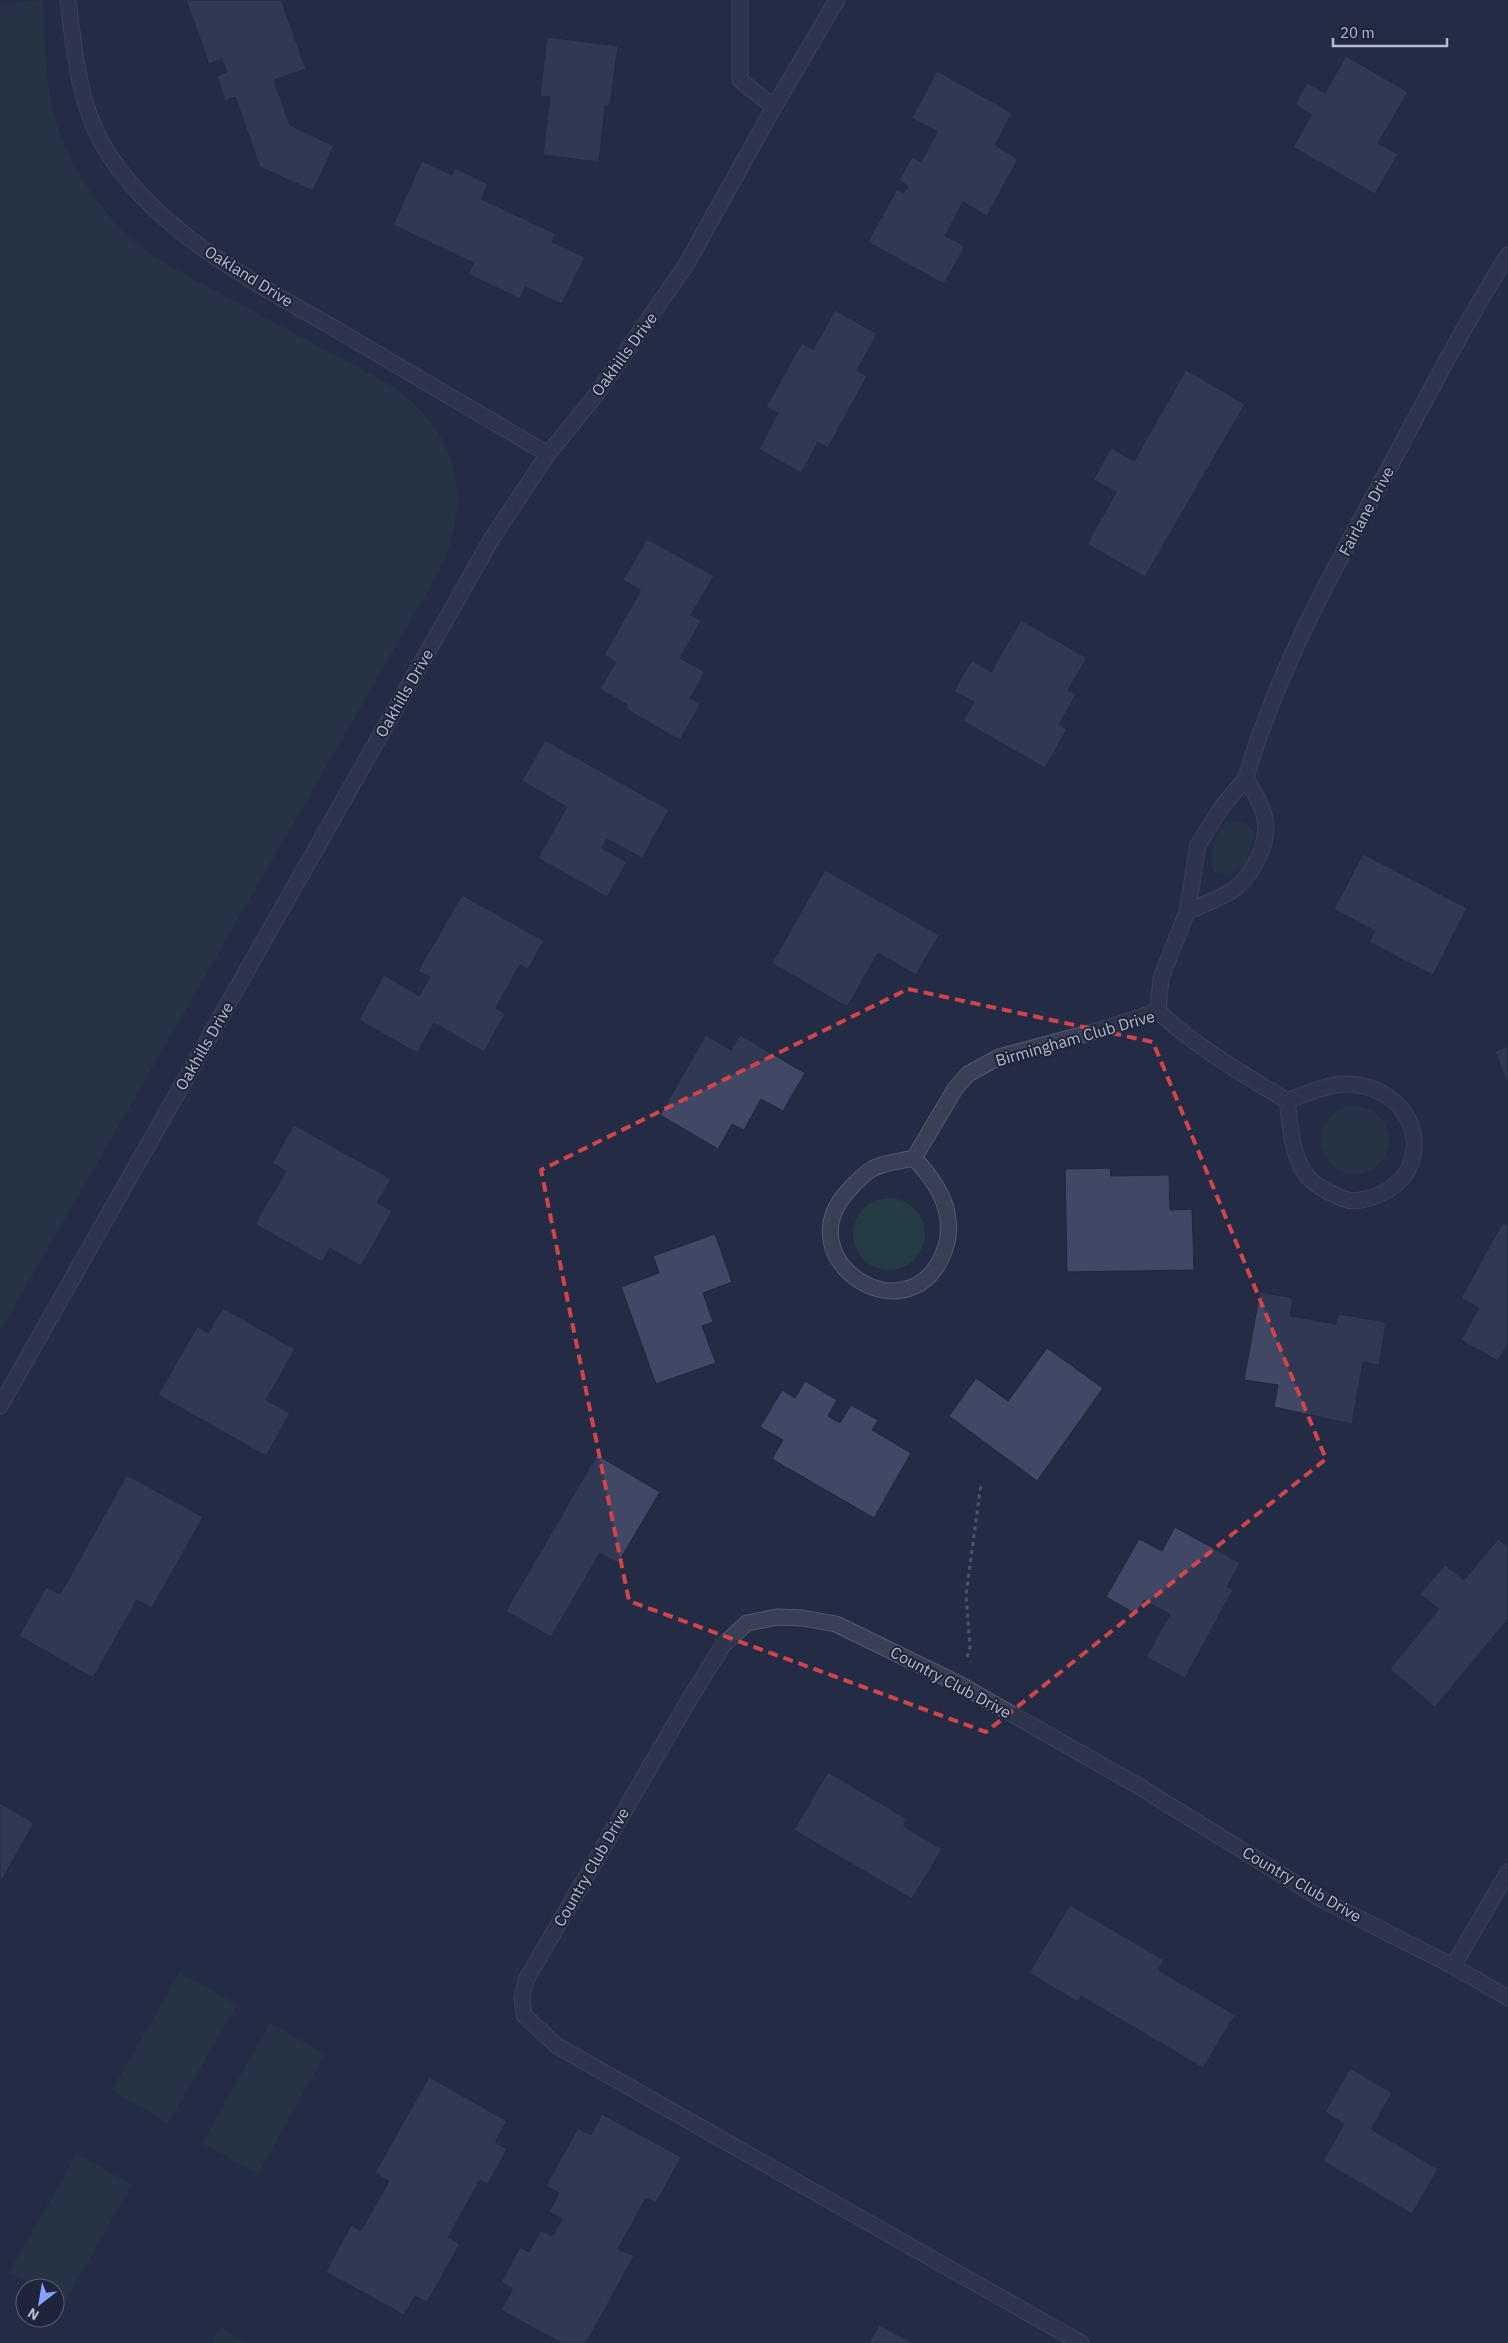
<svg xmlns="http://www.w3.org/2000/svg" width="1508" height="2343" viewBox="0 0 1508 2343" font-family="'IBM Plex Sans',sans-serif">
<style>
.green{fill:#263c45}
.building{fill:#404865;stroke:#20263b}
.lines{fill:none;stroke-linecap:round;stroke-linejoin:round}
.service-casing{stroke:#545a6e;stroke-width:17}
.minor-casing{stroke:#545a6e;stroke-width:17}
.path{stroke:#455961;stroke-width:3;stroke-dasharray:4 4;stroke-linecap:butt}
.service{stroke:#393f54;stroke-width:15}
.minor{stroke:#393f54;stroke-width:15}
.marked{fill:none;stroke:#d04549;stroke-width:4;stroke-dasharray:10 6;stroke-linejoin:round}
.labels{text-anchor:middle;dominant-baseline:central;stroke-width:4;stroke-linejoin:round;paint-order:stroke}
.street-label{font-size:16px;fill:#b6bbcd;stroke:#1e2439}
</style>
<rect width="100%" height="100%" fill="#242c45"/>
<path class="green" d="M43,0C45,40 45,80 55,119C67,163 99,209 133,240C142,249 154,256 164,263L389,384C458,432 473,492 441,568L0,1331V5Z
M1229,820C1241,820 1248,823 1255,833C1248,858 1246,880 1214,872C1206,856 1216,831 1229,820Z
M1321 1140a34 34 0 1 1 68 0a34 34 0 1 1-68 0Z
M853 1234a36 36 0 1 1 72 0a36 36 0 1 1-72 0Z
M180,1972L237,2005L168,2123L112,2090Z
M270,2023L325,2054L258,2174L202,2143Z
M77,2154L132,2185L64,2303L55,2298V2288H37L9,2272Z
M221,2327L246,2343H211Z"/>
<path class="building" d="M186,0H281L306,69L274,80L290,125L334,146L313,191L260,167L235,97L225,101L217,76L227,72L222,59L209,64Z
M547,37L618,46L610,105H605L599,162L543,155L550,97L540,96Z
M1346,56L1408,92L1378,143L1398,154L1375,194L1293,147L1312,115L1295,104L1307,83L1325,93Z
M937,71L1012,113L995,145L1018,159L987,216L963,202L945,236L965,246L944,284L868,242L897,189L904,193L908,186L899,180L912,157L921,162L937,132L912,118Z
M422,161L452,175L455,168L488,184L481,199L556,234L552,242L585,257L562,304L525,287L520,299L468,274L474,263L393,225Z
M835,310L877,334L857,370L867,376L828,448L818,442L801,473L759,449L778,413L766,407L802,343L813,350Z
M1186,370L1245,404L1145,577L1087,544L1116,492L1093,480L1111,448L1134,461Z
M647,539L714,576L691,615L701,621L680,658L705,672L690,698L700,704L680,740L626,709L628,705L600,689L616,662L604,655L641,590L623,580Z
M1021,620L1087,658L1068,690L1076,694L1059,725L1067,729L1045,768L963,721L974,702L954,691L972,660L991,672Z
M545,740L669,810L642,858L607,839L602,848L627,862L607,897L538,858L567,807L522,781Z
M1363,854L1467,908L1433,975L1369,942L1375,931L1334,909Z
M825,870L939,935L916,975L878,953L847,1007L772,963Z
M462,895L544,941L528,969L520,965L496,1008L505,1014L484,1052L434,1023L417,1053L359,1020L384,975L419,996L430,977L418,971Z
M706,1035L731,1050L740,1035L805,1073L783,1111L761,1099L744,1130L732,1124L718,1149L660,1115Z
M1508,1046V1085L1495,1051Z
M294,1125L391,1179L377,1203L392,1211L361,1266L330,1248L322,1262L255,1224L286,1171L272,1163Z
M1110,1168L1111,1176L1169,1175L1170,1210L1192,1209L1194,1270L1067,1272L1065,1169Z
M1503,1222L1508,1225V1344L1498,1361L1461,1340L1479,1308L1461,1298Z
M715,1234L732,1282L703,1293L713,1322L702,1326L716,1363L656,1384L621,1287L659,1273L653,1256Z
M1260,1292L1293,1298L1290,1316L1336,1324L1338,1314L1386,1322L1379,1365L1363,1362L1352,1424L1274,1407L1278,1385L1244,1380Z
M223,1308L295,1349L266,1400L290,1413L266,1456L158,1395L197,1327L208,1333Z
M1047,1348L1103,1388L1037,1481L949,1416L976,1378L1008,1401Z
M805,1381L837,1400L828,1416L840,1423L851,1405L878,1420L872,1430L911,1453L874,1518L772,1459L783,1440L760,1427L782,1390L795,1398Z
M597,1455L660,1492L618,1563L600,1553L551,1637L506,1611Z
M127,1475L203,1517L152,1608L137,1600L93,1678L19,1636L46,1587L60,1594Z
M1175,1527L1240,1563L1227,1587L1233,1590L1185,1678L1146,1657L1170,1614L1144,1600L1136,1614L1106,1597L1139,1539L1162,1551Z
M1498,1539L1508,1547V1619L1435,1707L1390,1669L1439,1609L1420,1594L1445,1565L1464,1580Z
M828,1772L907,1819L903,1826L942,1849L912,1899L794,1830Z
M0,1803L34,1823L0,1883Z
M1070,1905L1164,1960L1158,1970L1235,2015L1203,2068L1081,1996L1078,2002L1029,1973Z
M1350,2068L1392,2093L1371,2129L1438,2169L1412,2214L1323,2161L1344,2124L1325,2112Z
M429,2077L507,2121L495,2143L507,2149L488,2184L480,2180L448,2237L460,2244L427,2302L415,2296L404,2315L326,2272L351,2225L361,2231L389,2181L375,2173Z
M602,2114L681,2157L656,2203L646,2198L618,2249L634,2256L586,2343H561L501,2310L513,2289L501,2282L520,2247L529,2252L541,2230L552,2236L562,2219L549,2212L559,2193L546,2186L578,2128L591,2135Z
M879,2325L913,2343H869Z"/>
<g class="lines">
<g class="service-casing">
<path id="service" d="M526,1980L522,1998L524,2015L557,2046L1081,2343"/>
</g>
<g class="minor-casing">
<path id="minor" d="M68,0C74,48 78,100 102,143C152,232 260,285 346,335C413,375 481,415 548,454
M740,0V80L774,107
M1246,778C1278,667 1335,567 1390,466C1428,395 1465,323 1508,255
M1158,1011C1197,1048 1242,1073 1287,1101C1291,1126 1291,1157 1308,1177C1315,1186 1343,1201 1354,1201C1377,1199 1403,1186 1411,1163C1426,1119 1387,1083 1345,1084C1325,1085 1305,1094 1287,1101
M1158,1011L1161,978L1187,912L1198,845L1221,808L1246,778C1265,811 1275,828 1255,864C1250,873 1241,885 1233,890C1219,899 1202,905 1187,912
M914,1158C938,1183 957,1214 945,1249C912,1342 784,1261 848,1191C855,1183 864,1173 874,1168C885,1162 902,1161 914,1158L955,1089L968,1074L999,1057L1107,1028L1158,1011
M0,1406L491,540L548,454L596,395L686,265L774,107L837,0
M1453,1966L1508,1872
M526,1980L683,1710L723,1645L747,1623L777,1617L802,1618L836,1624L959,1684L1140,1787L1319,1898L1453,1966L1508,1998"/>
</g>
<path class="path" d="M967,1657L970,1647L966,1595L981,1483"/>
<use href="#service" class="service"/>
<use href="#minor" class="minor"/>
</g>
<path d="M0 0H1508V2343H0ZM908,989L1153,1042L1326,1459L986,1732L629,1601L541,1170Z" fill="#242c45" fill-opacity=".55" fill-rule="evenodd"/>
<path class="marked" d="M908,989L1153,1042L1326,1459L986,1732L629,1601L541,1170Z"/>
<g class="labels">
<g class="street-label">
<text transform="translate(249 276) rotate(32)">Oakland Drive</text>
<text transform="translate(624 354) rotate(-54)">Oakhills Drive</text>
<text transform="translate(1366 511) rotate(-62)">Fairlane Drive</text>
<text transform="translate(404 693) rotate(-60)">Oakhills Drive</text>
<text transform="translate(1075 1038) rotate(-16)">Birmingham Club Drive</text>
<text transform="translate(204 1046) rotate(-60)">Oakhills Drive</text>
<text transform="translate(951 1682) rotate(28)">Country Club Drive</text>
<text transform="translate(591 1867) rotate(-60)">Country Club Drive</text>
<text transform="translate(1302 1884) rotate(30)">Country Club Drive</text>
</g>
</g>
<g transform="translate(40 2303) rotate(211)"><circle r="24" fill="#1e2439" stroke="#5b6074"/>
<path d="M0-4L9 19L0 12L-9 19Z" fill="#8aa0ff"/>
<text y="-8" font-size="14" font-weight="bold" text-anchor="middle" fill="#b6bbcd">N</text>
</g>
<path d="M1333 38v8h114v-8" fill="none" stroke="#b6bbcd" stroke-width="2.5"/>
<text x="1340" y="38" font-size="15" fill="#b6bbcd" stroke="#1e2439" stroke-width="4" paint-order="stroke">20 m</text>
</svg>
